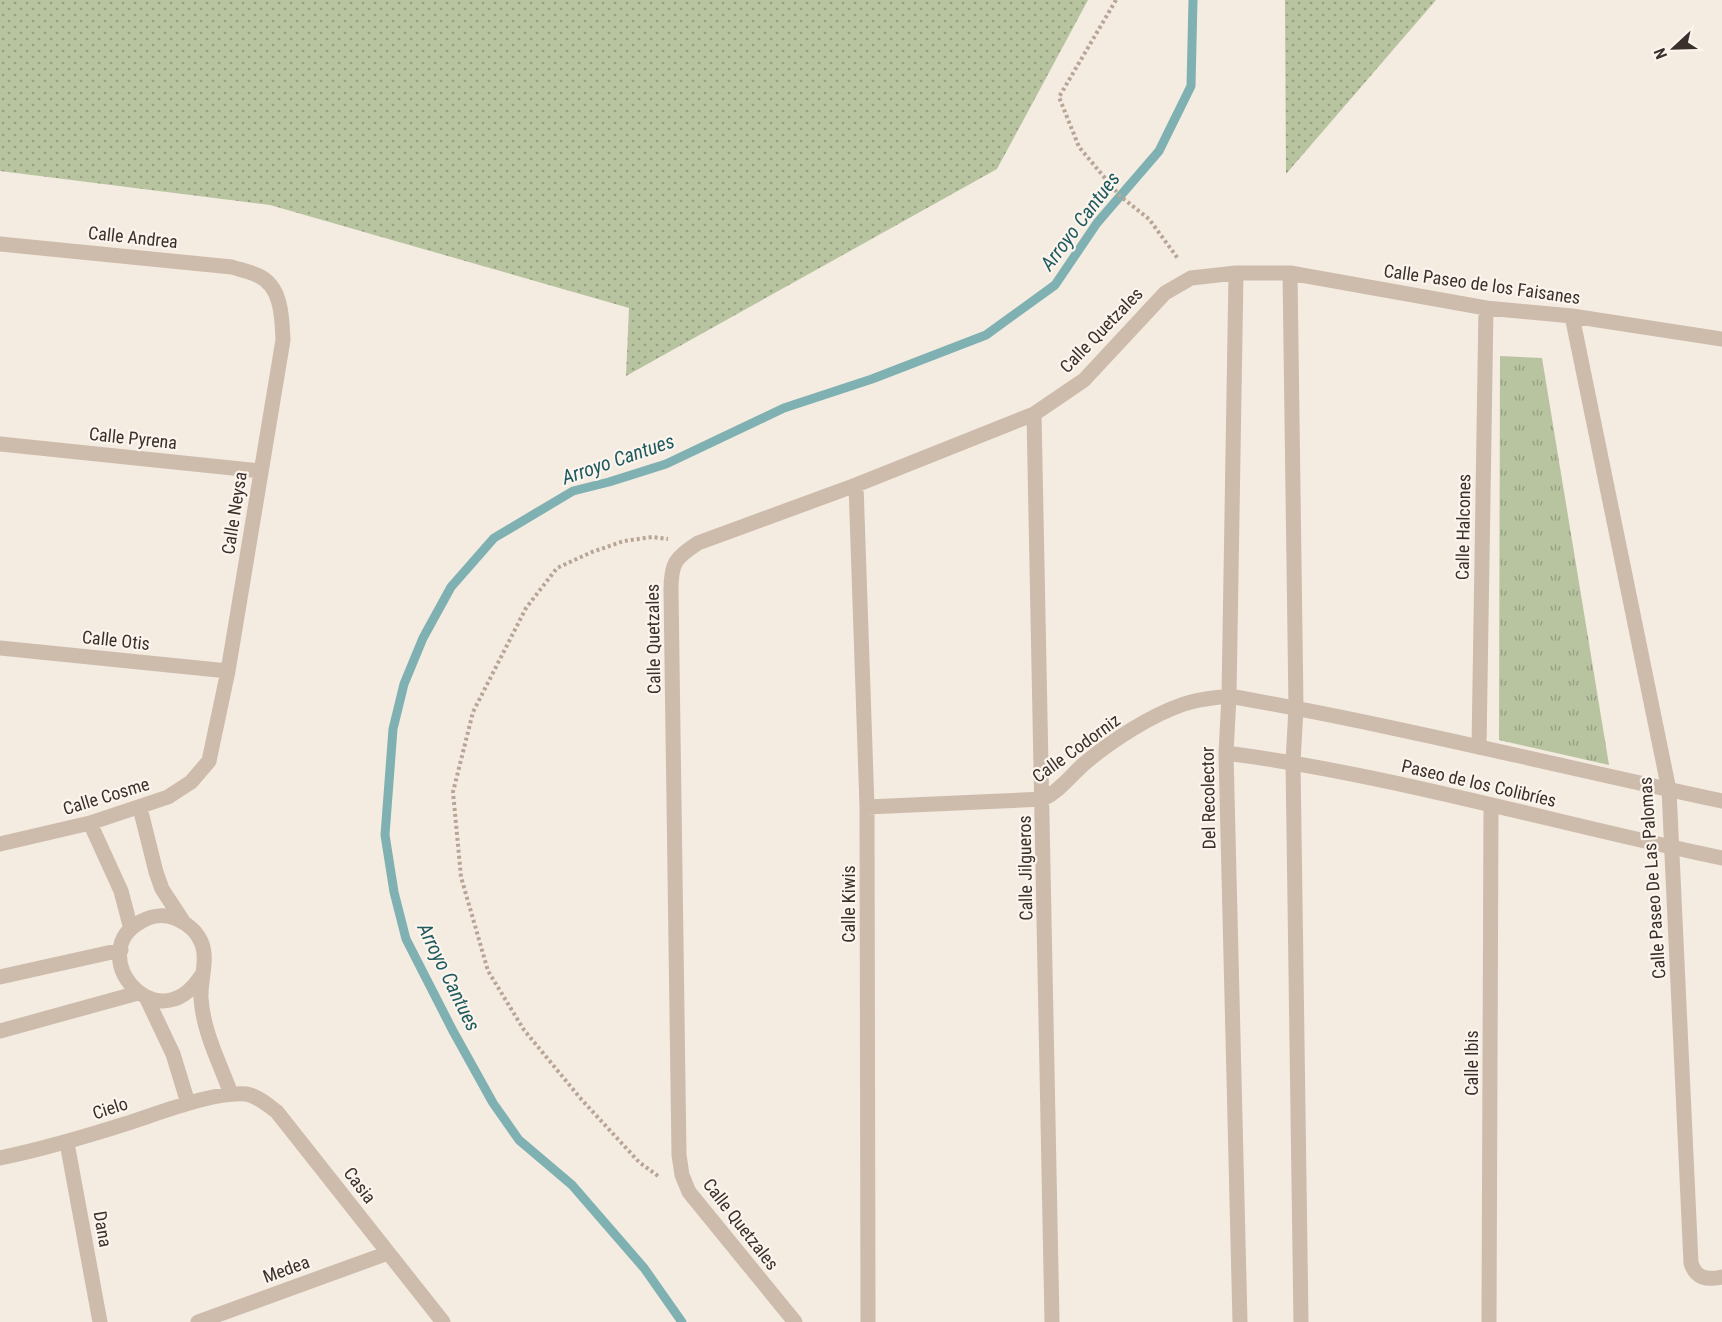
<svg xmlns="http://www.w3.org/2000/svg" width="1722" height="1322" viewBox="0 0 1722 1322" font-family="'Roboto Condensed',sans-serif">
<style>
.grass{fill:url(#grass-dots)}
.park{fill:url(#park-tufts)}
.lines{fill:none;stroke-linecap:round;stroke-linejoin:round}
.stream{stroke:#7fb0b2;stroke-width:9}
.path{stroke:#b9a596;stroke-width:4;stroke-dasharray:3 3;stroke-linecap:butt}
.minor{stroke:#cdbbac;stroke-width:15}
.tertiary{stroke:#cdbbac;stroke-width:15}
.labels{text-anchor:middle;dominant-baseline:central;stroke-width:4.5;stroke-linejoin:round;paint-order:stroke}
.street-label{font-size:18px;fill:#3b302b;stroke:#fbf5ee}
.water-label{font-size:20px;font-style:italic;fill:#1f5a5e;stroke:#fbf5ee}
</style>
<defs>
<pattern id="grass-dots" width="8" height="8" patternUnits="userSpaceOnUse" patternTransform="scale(1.5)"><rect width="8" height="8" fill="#b8c4a0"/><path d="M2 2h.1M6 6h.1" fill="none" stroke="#97a083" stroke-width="1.8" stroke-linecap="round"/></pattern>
<pattern id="park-tufts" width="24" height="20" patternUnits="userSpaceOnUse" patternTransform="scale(1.5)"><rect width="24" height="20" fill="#b8c4a0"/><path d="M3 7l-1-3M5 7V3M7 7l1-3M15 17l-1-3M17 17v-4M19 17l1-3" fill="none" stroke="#97a083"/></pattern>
</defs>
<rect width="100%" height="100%" fill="#f4ebe1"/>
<path class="grass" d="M0,0H1088L997,169L626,376L629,308L270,205L0,171Z
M1285,0H1436L1286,174Z"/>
<path class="park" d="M1500,356L1542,358L1609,765L1499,740Z"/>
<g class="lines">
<path class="stream" d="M682,1322L644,1268L572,1185L519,1140L493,1103L453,1031L406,939L394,892L385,835L393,729L404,684L423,638L451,587L494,538L573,491L609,482L666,464L784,408L872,379L986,335L1055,285L1097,223L1159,151L1191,86L1193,0"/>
<path class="path" d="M1116,0L1059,97L1079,147L1120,196L1149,219L1179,260
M658,1176L639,1162L581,1099L524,1030L488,971L461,877L453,792L473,712L526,608L557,568L592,552L624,541L652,537L668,539"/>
<path class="minor" d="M0,244L232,267C241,270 251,272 259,276C282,287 282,318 283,340L228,671L209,761L191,782L168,797L90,823L0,844
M1290,273L1296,708
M1572,316L1669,790L1691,1263C1696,1279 1707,1280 1722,1277
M1034,414L1052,1322
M0,444L261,471
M856,485L867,807L868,1322
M0,648L228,671
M1479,747L1486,308
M867,807L1043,799C1060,791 1071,775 1085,763C1111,741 1151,715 1184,704C1198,699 1214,698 1229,696L1236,273
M140,808L156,872L162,889L183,921
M90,823L121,891L131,929
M201,976C156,1045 82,952 142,921C153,915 166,914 177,919C188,924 198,933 202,944C208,960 200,981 201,998C203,1032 220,1063 231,1094
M0,977L121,950
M146,997L173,1054L188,1103
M0,1031L138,993
M67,1143L100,1322
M0,1158C43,1149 84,1137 125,1124C157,1114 214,1091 246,1094C258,1096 268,1105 277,1112L443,1322
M198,1322L388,1253
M795,1322L689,1192L682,1175L679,1155L671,590C671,563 675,558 698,543L856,485L1034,414L1084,380L1165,293L1191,278L1236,273H1290L1486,308L1572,316L1722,339
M1489,1322L1491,805"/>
<path class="tertiary" d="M1296,708L1293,762L1301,1322
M1226,753C1394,775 1557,824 1722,858
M1240,1322L1226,753L1229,696C1395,725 1558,766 1722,801"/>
</g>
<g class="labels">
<g class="street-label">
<text transform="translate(133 237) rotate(6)">Calle Andrea</text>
<text transform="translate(1482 284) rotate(8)">Calle Paseo de los Faisanes</text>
<text transform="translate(1101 330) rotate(-46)">Calle Quetzales</text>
<text transform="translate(133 438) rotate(6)">Calle Pyrena</text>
<text transform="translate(234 513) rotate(-81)">Calle Neysa</text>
<text transform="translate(1463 527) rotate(-89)">Calle Halcones</text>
<text transform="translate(653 639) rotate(-91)">Calle Quetzales</text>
<text transform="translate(116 640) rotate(6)">Calle Otis</text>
<text transform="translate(1076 748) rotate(-36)">Calle Codorniz</text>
<text transform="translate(1479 783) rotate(13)">Paseo de los Colibríes</text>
<text transform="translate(106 796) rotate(-17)">Calle Cosme</text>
<text transform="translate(1208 798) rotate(-91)">Del Recolector</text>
<text transform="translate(1025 868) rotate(-91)">Calle Jilgueros</text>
<text transform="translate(1652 878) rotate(-94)">Calle Paseo De Las Palomas</text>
<text transform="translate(848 904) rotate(-90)">Calle Kiwis</text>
<text transform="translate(1471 1063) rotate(-90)">Calle Ibis</text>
<text transform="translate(110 1108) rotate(-18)">Cielo</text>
<text transform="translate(360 1185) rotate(52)">Casia</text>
<text transform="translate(741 1224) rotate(52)">Calle Quetzales</text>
<text transform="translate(103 1229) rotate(80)">Dana</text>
<text transform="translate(286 1269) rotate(-20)">Medea</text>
</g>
<g class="water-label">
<text transform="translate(1080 221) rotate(-53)">Arroyo Cantues</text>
<text transform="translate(618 459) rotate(-19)">Arroyo Cantues</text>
<text transform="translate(449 977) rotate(64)">Arroyo Cantues</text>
</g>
</g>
<g transform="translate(1674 48) rotate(248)" stroke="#fbf5ee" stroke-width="4.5" paint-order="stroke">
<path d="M0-4.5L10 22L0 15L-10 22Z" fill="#3b302b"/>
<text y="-9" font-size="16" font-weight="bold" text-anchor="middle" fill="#3b302b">N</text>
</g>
</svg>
